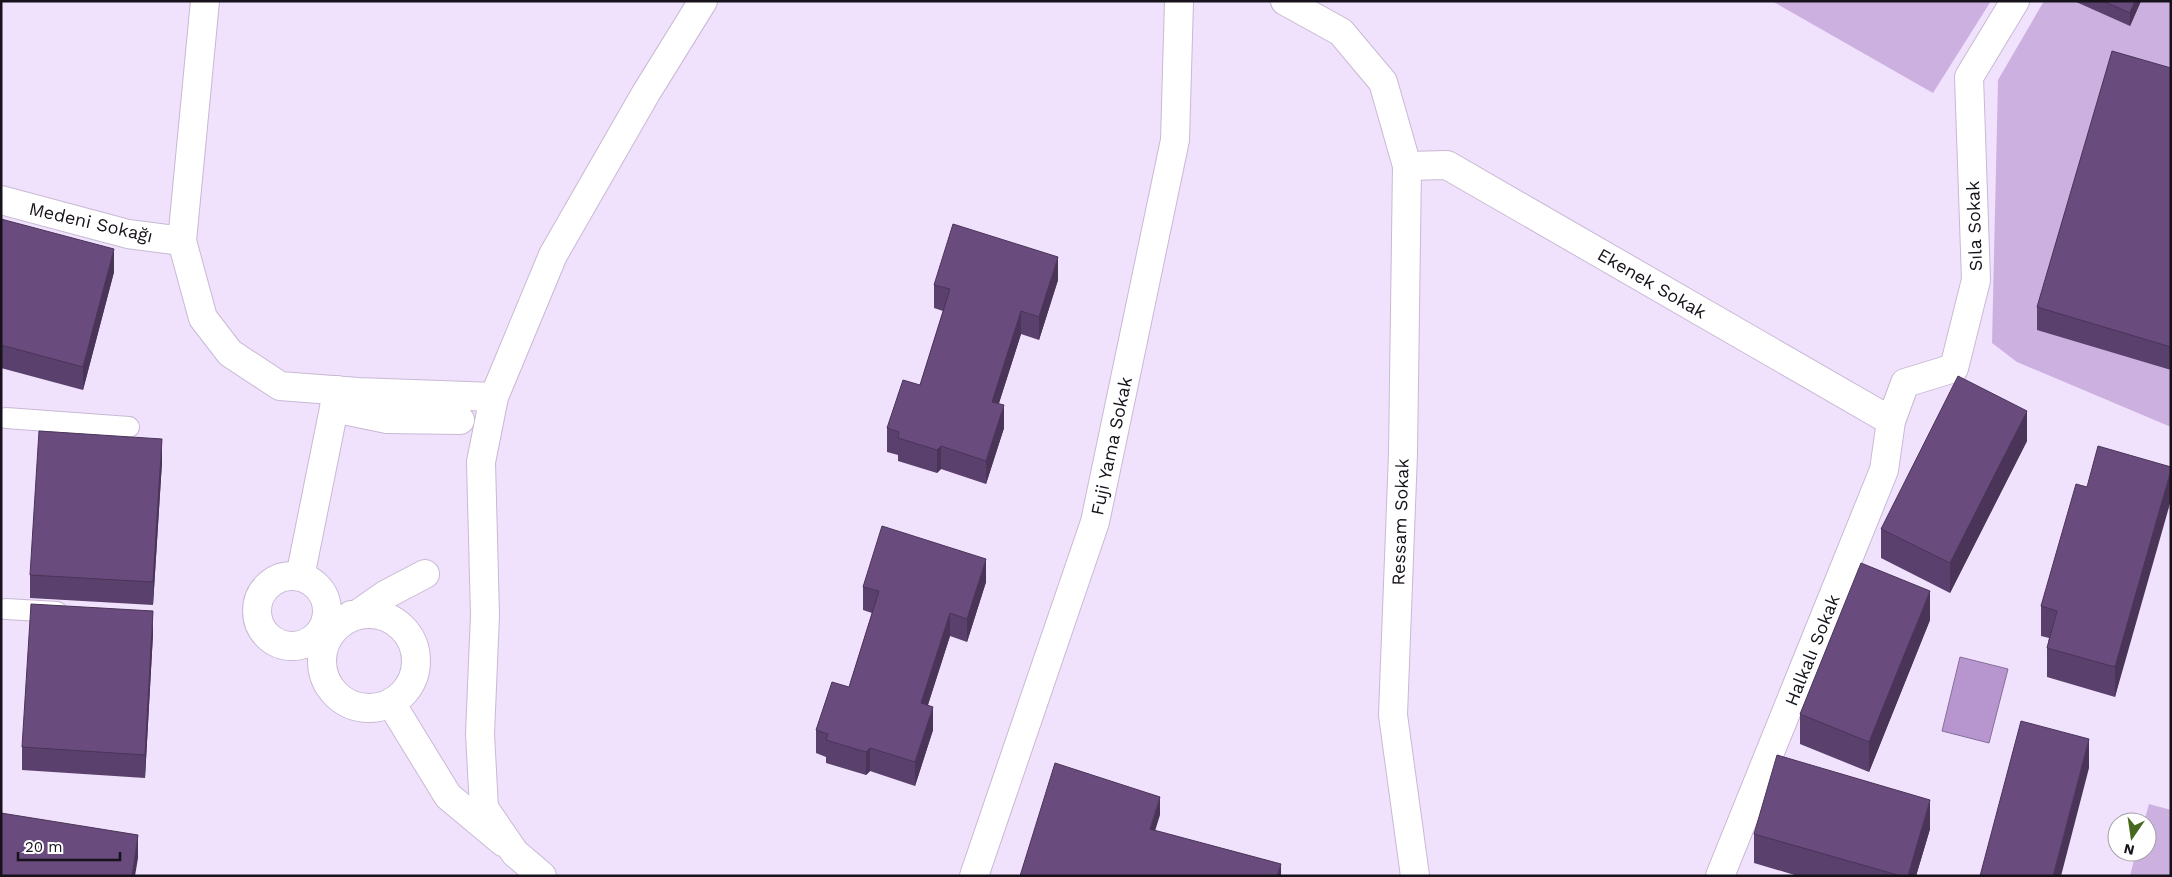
<svg xmlns="http://www.w3.org/2000/svg" width="2172" height="877" viewBox="0 0 2172 877" font-family="'Work Sans',sans-serif">
<style>
.green{fill:#ccb1e0}
.water{fill:#b796cf;stroke:#876e99}
.lines{fill:none;stroke-linecap:round;stroke-linejoin:round}
.service-casing{stroke:#c8b9d4;stroke-width:22}
.pedestrian-casing{stroke:#c8b9d4;stroke-width:30}
.minor-casing{stroke:#c8b9d4;stroke-width:30}
.service{stroke:#fff;stroke-width:20}
.pedestrian{stroke:#fff;stroke-width:28}
.minor{stroke:#fff;stroke-width:28}
.wall{fill:#5a406c}
.shaded-wall{fill:#4a3458}
.building{fill:#694b7e;stroke:#4a3458}
.labels{text-anchor:middle;dominant-baseline:central;stroke-width:5;stroke-linejoin:round;paint-order:stroke}
.street-label{font-size:18px;fill:#17121b;stroke:#fff}
</style>
<rect width="100%" height="100%" fill="#f0e1fd"/>
<path class="green" d="M1772,1H1991L1933,93Z
M2044,1H2171V427L2017,362L1992,343L1998,80Z
M2149,804L2171,810V876H2130L2136,852H2147V822H2144Z"/>
<path class="water" d="M1960,657L2008,669L1989,743L1942,731Z"/>
<g class="lines">
<g class="service-casing">
<path id="service" d="M6,418L129,427
M6,609L57,612"/>
</g>
<g class="pedestrian-casing">
<path id="pedestrian" d="M336,390L334,408L387,419L460,420
M257 611a35 35 0 1 1 70 0a35 35 0 1 1-70 0Z
M300,577L334,408
M322 661a47 47 0 1 1 94 0a47 47 0 1 1-94 0Z
M351,615L355,616L385,595L425,574
M391,703L448,796L503,842"/>
</g>
<g class="minor-casing">
<path id="minor" d="M205,1L182,241L203,318L230,353L280,386L358,392L494,397
M1285,1L1341,32L1383,82L1407,166L1403,453L1393,715L1415,876
M1407,166L1447,165L1891,421
M1,200L128,234L182,241
M542,876L515,853L484,808L480,734L485,615L481,462L494,397L553,255L646,93L703,1
M974,876L1095,522L1175,140L1179,1
M1720,876L1884,470L1891,421L1905,383L1954,368L1976,280L1969,77L2015,1"/>
</g>
<use href="#service" class="service"/>
<use href="#pedestrian" class="pedestrian"/>
<use href="#minor" class="minor"/>
</g>
<path class="wall" d="M2074,1H2141L2130,26Z
M2171,68V370L2037,330V307Z
M1,219L114,272L83,390L1,368Z
M1058,280L1039,340L1021,334L999,403L1004,428L986,484L941,469L937,473L898,461V455L887,452V428L920,385L943,311L934,308V285Z
M2027,441L1950,593L1881,558V529Z
M162,462L153,605L30,598V575Z
M2171,467L2115,697L2047,677V648L2049,638L2041,636V606L2087,487Z
M986,582L967,642L950,636L928,705L933,730L915,786L870,771L866,775L826,763V757L816,753V730L849,687L872,613L863,610V587Z
M1930,620L1869,772L1800,744V714Z
M153,634L145,778L22,770V747Z
M1930,829L1916,876H1798L1754,863V834Z"/>
<path class="shaded-wall" d="M2135,1H2141L2130,26V13Z
M114,249V272L83,390V367Z
M1058,257V280L1039,340V317Z
M1021,311V334L992,425V402Z
M1004,405V428L986,484V461Z
M2027,411V441L1950,593V563Z
M162,439V462L153,605V582Z
M941,446V469L937,473V450Z
M2171,470V500L2115,697V667Z
M986,559V582L967,642V619Z
M1930,591V620L1869,772V742Z
M153,611V634L145,778V755Z
M950,613V636L921,726V703Z
M933,707V730L915,786V762Z
M2089,739V768L2061,876H2053Z
M870,748V771L866,775V752Z
M1160,797V815L1150,847V829Z
M1930,800V829L1916,876H1908Z
M138,835V858L135,876H132Z
M1281,864V876H1277Z"/>
<path class="building" d="M2103,1H2135L2130,13Z
M2112,51L2171,68V347L2037,307Z
M1,219L114,249L83,367L1,345Z
M953,224L1058,257L1039,317L1021,311L992,402L1004,405L986,461L941,446L937,450L898,438L899,432L887,428L903,380L920,385L950,289L934,285Z
M1958,376L2027,411L1950,563L1881,529Z
M39,431L162,439L153,582L30,575Z
M2098,446L2171,467V470L2115,667L2047,648L2057,611L2041,606L2076,484L2087,487Z
M882,526L986,559L967,619L950,613L921,703L933,707L915,762L870,748L866,752L826,740L828,734L816,730L832,682L849,687L879,591L863,587Z
M1861,563L1930,591L1869,742L1800,714Z
M31,604L153,611L145,755L22,747Z
M2021,721L2089,739L2053,876H1980Z
M1777,755L1930,800L1908,876H1901L1754,834Z
M1055,763L1160,797L1150,829L1281,864L1277,876H1020Z
M1,813L138,835L132,876H1Z"/>
<g class="labels">
<g class="street-label">
<text transform="translate(91 222) rotate(13)">Medeni Sokağı</text>
<text transform="translate(1974 226) rotate(-92)">Sıla Sokak</text>
<text transform="translate(1652 283) rotate(30)">Ekenek Sokak</text>
<text transform="translate(1111 446) rotate(-78)">Fuji Yama Sokak</text>
<text transform="translate(1400 522) rotate(-88)">Ressam Sokak</text>
<text transform="translate(1812 650) rotate(-68)">Halkalı Sokak</text>
</g>
</g>
<rect width="2172" height="877" fill="none" stroke="#17121b" stroke-width="5"/>
<g transform="translate(2132 837) rotate(193)"><circle r="24" fill="#ffffff" stroke="#a2a0a4"/>
<path d="M0-4L9 19L0 12L-9 19Z" fill="#47681e"/>
<text y="-8" font-size="14" font-weight="bold" text-anchor="middle" fill="#17121b">N</text>
</g>
<path d="M18 852v8h102v-8" fill="none" stroke="#17121b" stroke-width="2.5"/>
<text x="25" y="852" font-size="15" fill="#17121b" stroke="#ffffff" stroke-width="4" paint-order="stroke">20 m</text>
</svg>
